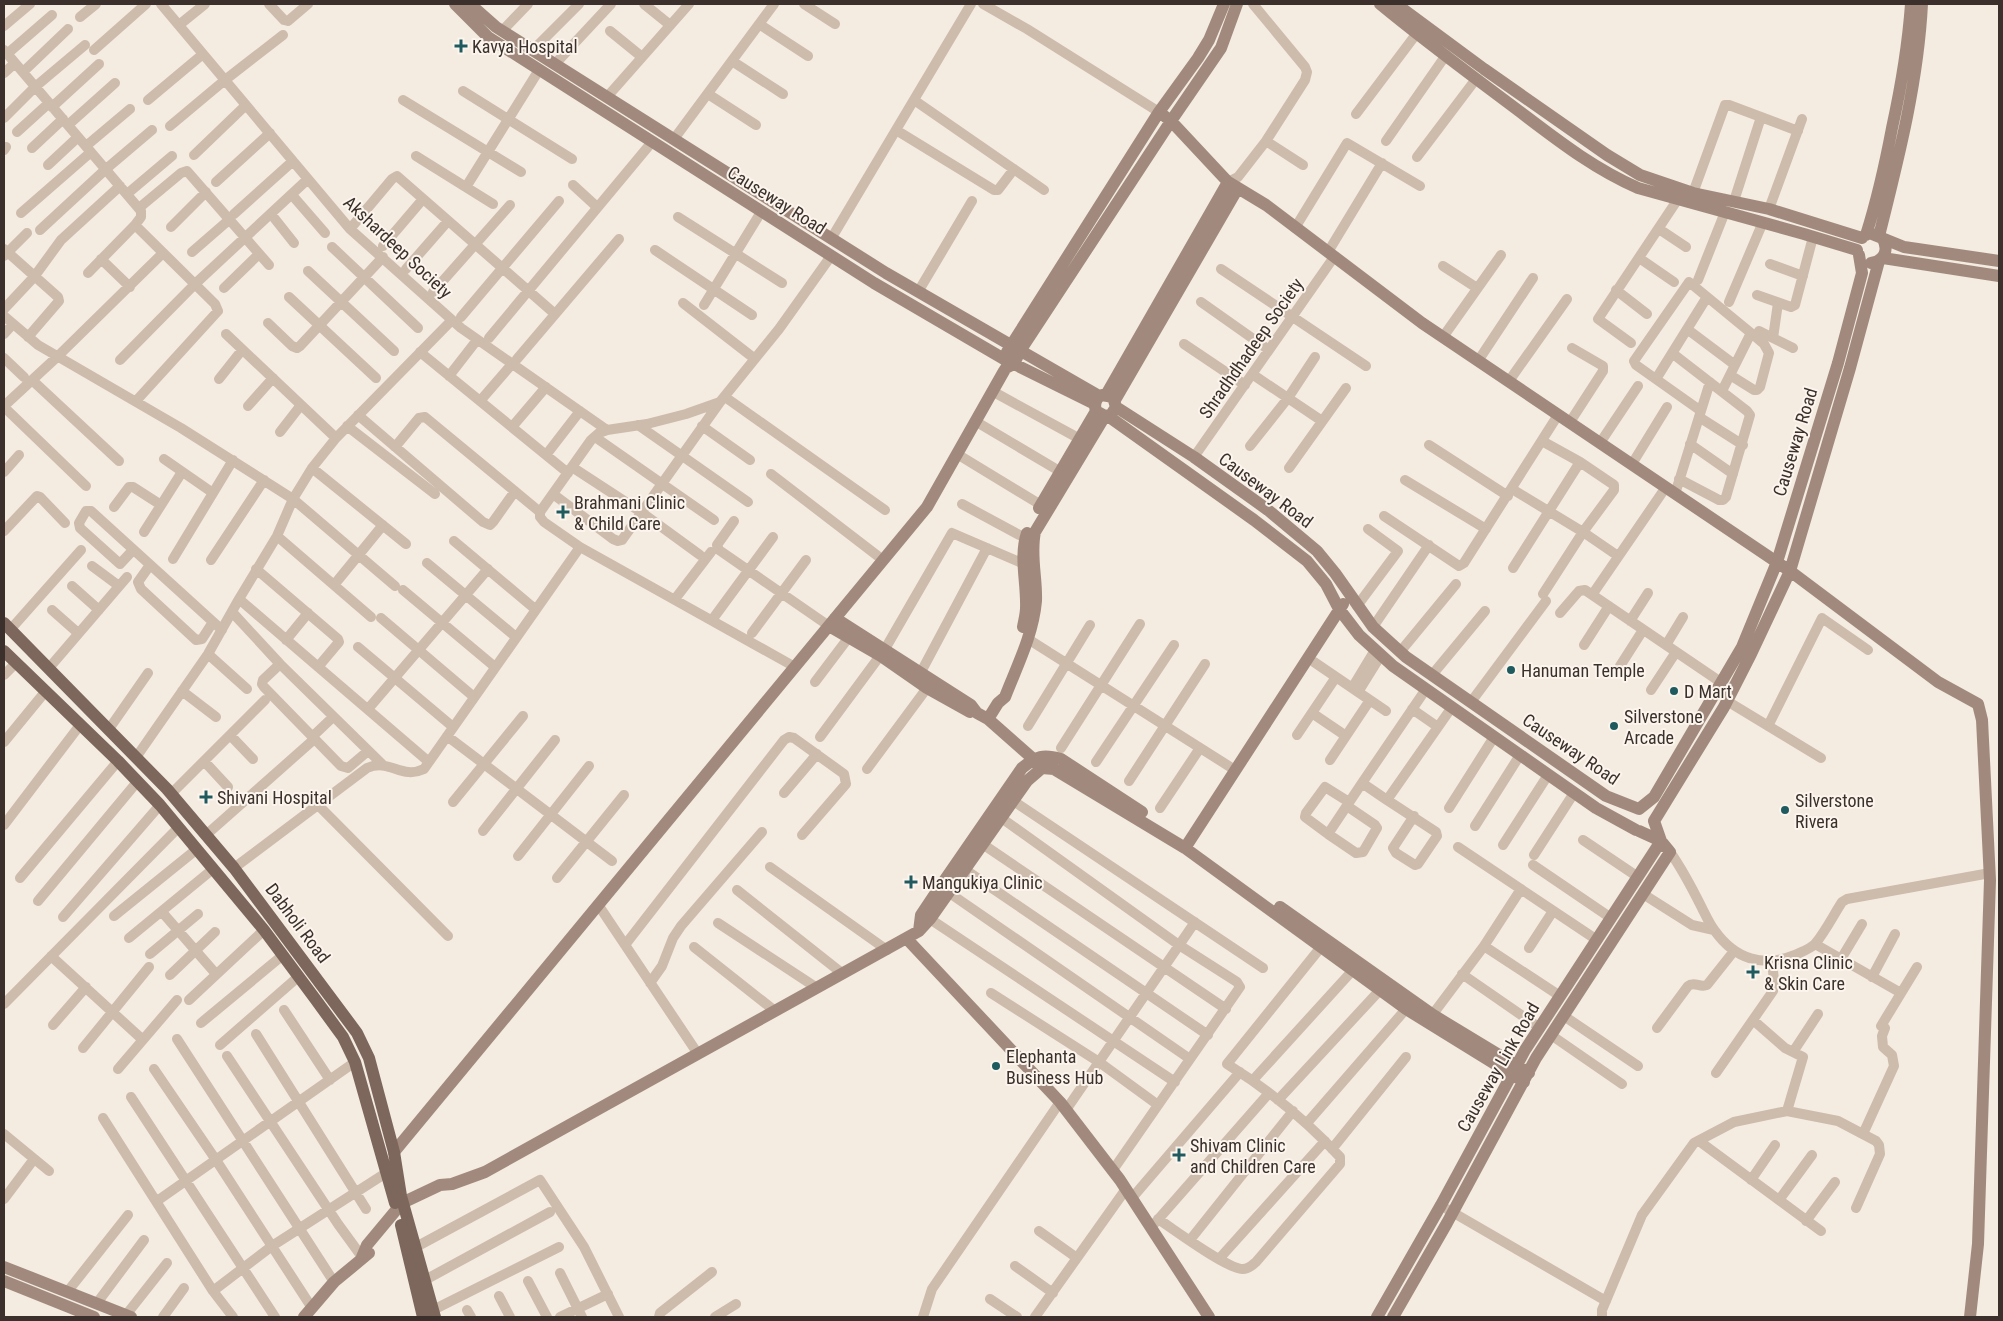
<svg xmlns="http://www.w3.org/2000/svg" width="2003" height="1321" viewBox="0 0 2003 1321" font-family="'Roboto Condensed',sans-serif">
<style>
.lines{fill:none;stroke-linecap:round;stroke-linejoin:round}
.street{stroke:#cdbbac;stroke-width:10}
.secondary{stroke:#a18a7d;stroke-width:12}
.primary{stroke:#7d675c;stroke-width:12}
.poi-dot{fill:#1f5a5e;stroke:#fbf5ee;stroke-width:2}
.labels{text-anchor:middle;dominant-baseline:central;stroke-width:4;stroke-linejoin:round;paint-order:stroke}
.poi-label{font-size:18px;fill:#3b302b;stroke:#fbf5ee;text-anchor:start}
.street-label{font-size:18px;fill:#3b302b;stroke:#fbf5ee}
</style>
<rect width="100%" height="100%" fill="#f4ebe1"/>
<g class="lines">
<path class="street" d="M161,4L350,229L461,328L607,430
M269,4L284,20L288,21L308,4
M644,4L670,25
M804,4L835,24
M983,4L1027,29L1159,112
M80,17L96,4
M759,24L808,56
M179,25L205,4
M4,26L30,4
M502,31L528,4
M610,31L642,57
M4,50L141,211V217L135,225L88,273
M94,50L146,4
M533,50L579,4
M7,54L52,15
M732,61L783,94
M555,64L611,4
M23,72L68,29
M4,73L15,63
M463,91L572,159
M708,94L756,125
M607,97L689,4
M148,100L203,54
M403,100L521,172
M914,100L1044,190
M52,107L99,64
M1356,114L1417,33
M4,118L35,87L85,45
M68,125L115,83
M170,126L225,80L283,35
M896,130L994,190H998L1014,169
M17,132L49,103
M674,139L774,4
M1266,141L1303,165
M1386,141L1446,55
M86,146L130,109
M32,148L63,119
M4,150L6,147
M194,155L246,105
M416,156L493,204
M1417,157L1476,79
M48,165L78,137
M216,182L270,133
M1228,182L1238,177L1266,141L1305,80L1307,72L1305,67L1253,4
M573,185L597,207
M466,187L539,70
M1693,193L1725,105H1729L1798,131
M127,194L172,156
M292,195L325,233
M1734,201L1761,117
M139,208L181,173L187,171L269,265
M1769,209L1802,119
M21,213L91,152
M234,214L293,161
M271,214L294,243
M678,217L782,283
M135,225L215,304L218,311L136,401
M171,227L206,192
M1295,228L1347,143L1420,186
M350,229L392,179L397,176L555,314
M1659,229L1686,247
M40,230L106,169L152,130
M831,239L971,4
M383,246L423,199
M332,247L418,328
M4,249L58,297L59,301L28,337
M655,250L752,315
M192,252L230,219
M1328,252L1382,163
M4,256L27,233
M1639,258L1674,282
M101,259L130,287
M1770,264L1803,276
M1443,266L1477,288
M406,269L448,221
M1221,269L1366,366
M308,271L394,351
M1698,280L1725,212
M224,288L259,254
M1616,290L1647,314
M433,292L510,205
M918,292L972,201
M1757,295L1791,307L1795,305L1813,237
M289,297L376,378
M1201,302L1269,350
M1729,302L1763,222
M683,303L755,359
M704,305L761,212
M4,309L34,277L61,240L120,186
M4,316L38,345L181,428L293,499L277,536L239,599L208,654L137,756
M461,317L559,201
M268,323L292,346L297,348L300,346L383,257
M1687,329L1735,365
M1759,331L1793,348
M4,334L13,324
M226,334L336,438
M1443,337L1501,255
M489,338L652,142
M1773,338L1778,303
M1631,343L1598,319L1678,199
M1184,344L1245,385
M420,352L568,473
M1672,353L1747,411L1750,415L1726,497L1723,500H1719L1679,479
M4,358L24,377
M517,359L619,239
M120,360L195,284L308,179
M1478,361L1533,278
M1252,374L1322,421
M449,376L477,340
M219,379L242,350
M1656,379L1707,297
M32,380L119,461
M1509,381L1567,299
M992,391L1080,439
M1722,391L1751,333
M725,397L885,510
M480,401L512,364
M4,406L57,357L163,253
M248,406L273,378
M4,407L86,486
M1701,411L1636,365L1634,361L1689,282L1751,333L1764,344L1769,353L1760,387L1757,390H1754L1730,375
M358,415L483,522L490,525L493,522L515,491
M1699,417L1743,445
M975,421L1061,472
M1570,422L1603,371V366L1572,348
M638,425L748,502
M347,426L435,494
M702,426L750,460
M512,427L546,387
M280,432L301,405
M595,437L714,520
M1542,441L1580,462L1614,485V490L1583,532L1543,594
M1600,443L1638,386
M1690,444L1733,474
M1429,445L1508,496
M1250,446L1288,398L1315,357
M395,447L419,418L425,417L540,512
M957,454L1041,505
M546,455L580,411
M1194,457L1334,257
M164,459L213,493
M1632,464L1667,407
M572,467L641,512L700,555
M312,468L406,544
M1289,468L1346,388
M4,472L19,455
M771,474L883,560
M1405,480L1486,529
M1512,489L1583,532L1618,556
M553,494L613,539L618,541L622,540L720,402
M1675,494L1710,382
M962,504L1025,538
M114,507L129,487H133L161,505
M1384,516L1459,566L1464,563L1558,415
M734,521L717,545L719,550L829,626
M4,531L37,496L40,497L65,523
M144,532L182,472
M277,536L371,617
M454,541L535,609
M133,550L120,564L80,528L79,523L86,511H91L222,630
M173,559L233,460
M211,560L264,480
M427,563L516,637
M150,565L138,582L141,589L196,640L202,639L213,622
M92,566L119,586
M1513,568L1580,462
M256,569L338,639L339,642L318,667
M334,585L383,525
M72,586L99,610
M395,586L293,499L312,468L336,438L452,320
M403,590L495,667
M1592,595L1666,487
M239,599L429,762
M675,599L711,552
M1357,606L1398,551L1368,529
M52,610L78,633
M232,612L280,664L382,764
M1560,613L1579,591L1585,590L1722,683
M381,618L474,697
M712,620L773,537
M1630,621L1648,593
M1373,627L1429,545
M10,630L81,550
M752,633L806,560
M1028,639L1235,770
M286,640L308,613
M1584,645L1609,606
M1666,645L1683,617
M358,647L453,727
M1400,652L1456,584
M208,654L247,689
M1314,662L1386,711
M280,664L263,680L262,684L264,687L341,766L348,768L368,751
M1620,666L1643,630
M795,667L580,547L544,522L540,517V512L591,440L599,433L607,430L647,424L686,414L720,402L779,329L831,256
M49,668L127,577
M921,672L987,548
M4,675L16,663
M1432,675L1485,611
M815,682L849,637
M1352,688L1375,650
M1426,689L1362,783L1387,800L1452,707
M1651,690L1676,652
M182,691L216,717
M1358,692L1381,655
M1727,701L1821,758
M1471,702L1546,601
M368,709L488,569
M1412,709L1438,727
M1312,713L1346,736
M1028,726L1090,625
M1768,726L1822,618L1868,650
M109,729L148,673
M230,735L253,759
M1297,735L1336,677
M447,736L612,861
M312,737L333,717
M820,737L885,649L952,533L1024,564
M4,742L45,692
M1061,748L1140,624
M1330,760L1370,700
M204,761L228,787
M1096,762L1174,645
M867,769L927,688
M1129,781L1205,664
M784,793L817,754
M171,794L265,700
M1012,800L1263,968
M1387,800L1436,832L1437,836L1418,864L1415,865L1396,853L1393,848L1414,816
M453,802L523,716
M1349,802L1325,787L1306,813L1305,817L1328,834L1362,783
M317,804L448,936
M1160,808L1200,748
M1449,808L1494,737
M1000,817L1179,945L1237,982L1240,987L1113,1170
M4,825L80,725
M1475,826L1520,755
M483,831L555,740
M1328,834L1356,853L1363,852L1377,828L1375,825L1347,806
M206,835L311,742
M1583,840L1638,877
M981,843L1226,1009
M1503,845L1548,775
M1458,847L1597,940
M1670,852C1683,870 1692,888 1702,908C1706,916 1710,925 1715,931C1735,959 1763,968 1795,955C1801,952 1810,949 1815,944C1825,932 1833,916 1842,902L1847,899L1990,873
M1534,855L1574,793
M518,856L589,766
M1533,865L1611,918
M770,867L887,950
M234,868L367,768C390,758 401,780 424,769L580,547
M964,869L1208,1035
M20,878L118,761
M557,878L624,795
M737,890L843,974
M948,892L1190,1059
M1643,894L1692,925L1714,930
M38,901L137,782
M599,906L698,1054
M162,912L216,974
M114,916L197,849
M63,917L160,805
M930,919L1175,1082
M718,923L817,988
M129,938L213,869
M1815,944L1901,993
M625,945L784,740L789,737L794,738L844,774L846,784L802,835
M1484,946L1560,996
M694,947L775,1011
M1529,948L1553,911
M150,954L198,914
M51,956L143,1040
M1841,959L1862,924
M1462,974L1540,1028
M170,975L215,932
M1872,977L1895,934
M650,983L662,966L673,938L681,926L762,832
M991,993L1099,1062L1158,1105
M189,1000L264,930
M4,1004L179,827
M284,1010L330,1080
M1433,1014L1484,946L1521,889
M1564,1016L1638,1066
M1753,1020L1785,1048L1803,1057L1787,1111
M201,1023L283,955
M53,1025L86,987
M1881,1026L1917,967
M1657,1028L1688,986C1694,981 1700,988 1707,985L1734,951
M256,1034L366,1209
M1551,1035L1622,1084
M177,1039L334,1282
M220,1045L298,977
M83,1048L149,967
M1793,1052L1818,1014
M227,1056L338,1224L362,1257
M118,1069L177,1000
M154,1069L216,1160L312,1308
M1716,1073L1773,991L1774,980L1772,962
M1253,1080L1353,970
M131,1097L275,1317
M1278,1100L1380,990
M1066,1110L1195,922
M103,1118L213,1291L233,1317
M1307,1123L1406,1009
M4,1134L49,1171
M1863,1134L1894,1066L1892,1055L1883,1047L1882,1036L1885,1028
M1699,1141L1821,1231
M1332,1149L1406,1057
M1751,1180L1775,1145
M1132,1198L1240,1072
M4,1199L34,1159
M1779,1200L1812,1155
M157,1201L355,1062
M1447,1209L1606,1301
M1158,1219C1175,1230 1227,1269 1243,1269C1249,1269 1252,1265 1256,1262L1340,1164V1157C1306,1120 1269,1090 1227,1064L1321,947
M1806,1221L1835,1182
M1155,1223L1269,1093
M1039,1231L1077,1258
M1190,1240L1293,1111
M416,1247L540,1180L584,1247L619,1317
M1219,1259L1325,1141
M1015,1266L1053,1293
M560,1273L582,1317
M425,1280L550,1212
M528,1281L547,1317
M68,1291L128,1215
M213,1291L272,1246L386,1173
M499,1296L510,1317
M990,1299L1017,1317
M97,1303L144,1240
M433,1310L559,1247
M467,1310L471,1317
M126,1315L167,1263
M163,1317L184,1288
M560,1317L608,1294
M659,1317L660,1313L712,1272
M715,1317L736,1304
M923,1317L932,1289L1060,1102
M1035,1317L1126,1189
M1602,1317V1310L1642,1215L1694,1143L1734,1122L1787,1111L1838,1121L1876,1141L1879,1145L1880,1154L1856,1208"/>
<path class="secondary" d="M455,4L488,37L874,283L1004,359L1095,404
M470,4L496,27L886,273L1099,396
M1380,4C1421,38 1464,70 1507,102C1550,134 1588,166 1638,188L1804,234L1857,250
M1396,4L1484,69L1607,155L1640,175L1693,193L1769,209L1862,238
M1159,112L1171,121L1228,182L1266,205L1422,323L1790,571L1938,682L1978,704L1982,720L1990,880L1978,1244L1970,1317
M1872,234L1904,247L1999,261
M1866,235C1877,200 1885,165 1892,128C1901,87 1908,46 1911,4
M1879,236C1898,160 1918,83 1922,4
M1883,258L1999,276
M1871,263C1884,261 1889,251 1883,239
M1007,352L1159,112L1198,58L1209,40L1224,4
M1106,395L1228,182
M1115,400L1238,188
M1116,407L1111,415L1105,416L1096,411C1094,404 1095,398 1102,395L1113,397L1116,407L1194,457L1268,510L1317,551L1335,573L1373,627L1406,657L1606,796L1639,809L1654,797L1742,647L1777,562L1838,363L1862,273L1859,255
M1108,416L1254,520L1307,561L1326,584L1339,609L1359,635L1393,666L1596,808L1636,830
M1039,508L1096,411
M835,618L971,705L977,713L988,719L1039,764
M829,626L881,656L927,688L970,712
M1023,627C1024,621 1026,614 1026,608C1027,583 1019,557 1027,533
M988,719L998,703L1005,697C1017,666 1033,635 1036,601C1037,578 1030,555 1035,532L1105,416
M1639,831L1661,841
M1185,848L1343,604
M1280,907L1433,1015L1529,1073
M919,931L921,915L933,897L1022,768C1037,756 1043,754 1061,759L1142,812
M907,939L1060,1102L1120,1180L1209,1317
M394,1152L927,507L1004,371L1006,368L1014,364L1020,351L1171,121L1221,48L1237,4
M362,1257L367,1245L402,1203L440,1185L452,1184L485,1172L919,931L930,919L1027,781L1042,768L1054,769L1185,848L1406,1009L1524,1082
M4,1267L131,1317
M4,1281L94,1317
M304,1317L334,1282L369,1253
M1377,1317L1441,1205L1525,1050L1661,841
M1393,1317L1447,1223L1536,1058L1670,852L1661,841L1654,821L1724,707L1751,654L1790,571L1850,368L1879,261"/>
<path class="primary" d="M4,623L167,789L234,868L357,1033L369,1058L394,1152L401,1196L435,1317
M4,651L118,761L160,805L264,930L316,1000L343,1037L355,1062L395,1203
M401,1225L423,1317"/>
</g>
<g class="poi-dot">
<path d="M458.5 38.5h5v5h5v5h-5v5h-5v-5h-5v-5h5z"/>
<path d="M560.5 504.5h5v5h5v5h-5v5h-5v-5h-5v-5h5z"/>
<circle cx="1511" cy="670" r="5"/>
<circle cx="1674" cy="691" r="5"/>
<circle cx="1614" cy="726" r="5"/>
<path d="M203.5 789.5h5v5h5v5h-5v5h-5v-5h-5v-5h5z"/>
<circle cx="1785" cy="810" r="5"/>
<path d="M908.5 874.5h5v5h5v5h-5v5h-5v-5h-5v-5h5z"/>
<path d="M1750.5 964.5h5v5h5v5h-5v5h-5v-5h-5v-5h5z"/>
<circle cx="996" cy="1066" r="5"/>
<path d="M1176.5 1147.5h5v5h5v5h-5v5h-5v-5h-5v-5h5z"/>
</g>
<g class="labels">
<g class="poi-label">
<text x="472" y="46">Kavya Hospital</text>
<text x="574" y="502">Brahmani Clinic<tspan x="574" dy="21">&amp; Child Care</tspan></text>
<text x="1521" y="670">Hanuman Temple</text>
<text x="1684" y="691">D Mart</text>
<text x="1624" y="716">Silverstone<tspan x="1624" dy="21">Arcade</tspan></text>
<text x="217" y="797">Shivani Hospital</text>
<text x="1795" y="800">Silverstone<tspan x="1795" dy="21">Rivera</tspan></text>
<text x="922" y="882">Mangukiya Clinic</text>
<text x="1764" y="962">Krisna Clinic<tspan x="1764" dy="21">&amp; Skin Care</tspan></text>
<text x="1006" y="1056">Elephanta<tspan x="1006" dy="21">Business Hub</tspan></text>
<text x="1190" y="1145">Shivam Clinic<tspan x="1190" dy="21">and Children Care</tspan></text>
</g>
<g class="street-label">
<text transform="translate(777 200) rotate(32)">Causeway Road</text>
<text transform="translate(398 247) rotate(43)">Akshardeep Society</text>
<text transform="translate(1251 348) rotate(-55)">Shradhdhadeep Society</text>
<text transform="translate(1795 442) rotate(-73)">Causeway Road</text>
<text transform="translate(1266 490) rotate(37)">Causeway Road</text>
<text transform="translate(1571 749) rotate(34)">Causeway Road</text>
<text transform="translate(298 923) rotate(53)">Dabholi Road</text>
<text transform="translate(1498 1067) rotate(-60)">Causeway Link Road</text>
</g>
</g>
<rect width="2003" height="1321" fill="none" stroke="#3b302b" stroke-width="10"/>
</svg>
